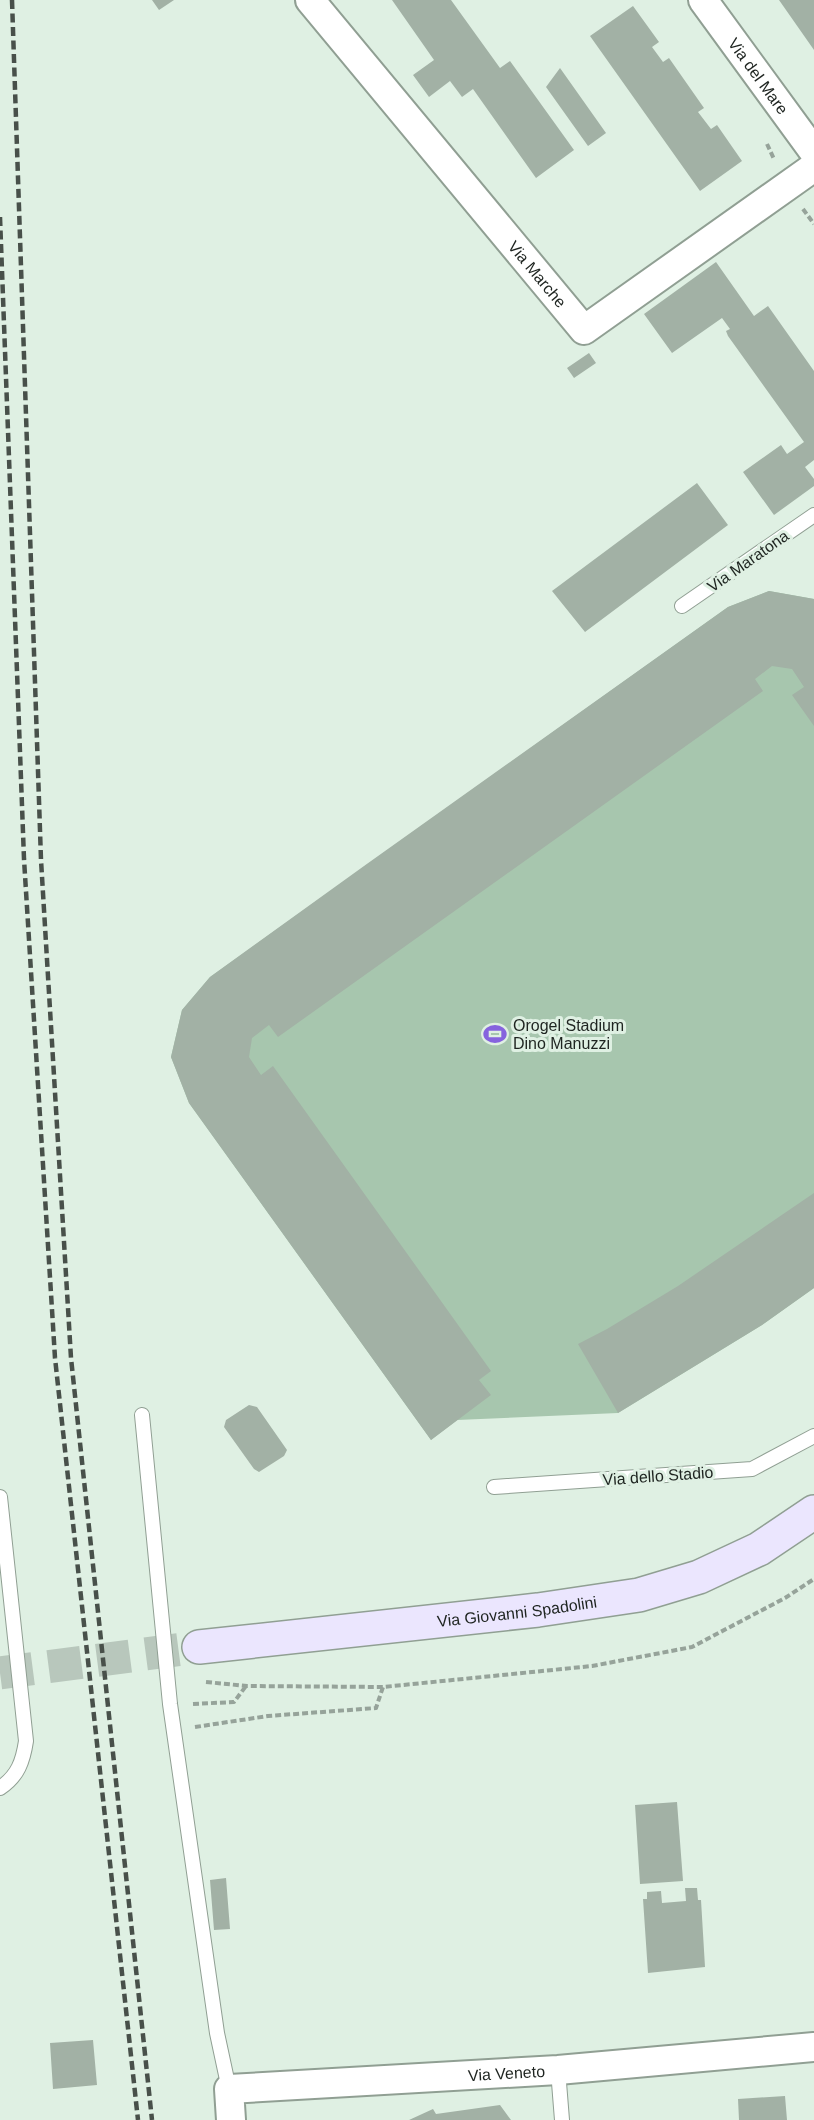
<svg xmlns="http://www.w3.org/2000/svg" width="814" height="2120" viewBox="0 0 814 2120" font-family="Helvetica,sans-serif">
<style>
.green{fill:#a7c6ae}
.building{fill:#a2b1a5}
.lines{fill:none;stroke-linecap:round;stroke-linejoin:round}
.secondary-tunnel{stroke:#b8c7bc;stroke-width:33;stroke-dasharray:33 16;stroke-linecap:butt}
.lane-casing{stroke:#909f93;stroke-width:16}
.street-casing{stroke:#909f93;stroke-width:32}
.secondary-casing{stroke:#909f93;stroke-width:36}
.path{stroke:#96a39a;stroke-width:4;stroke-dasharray:6 3;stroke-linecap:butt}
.lane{stroke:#fff;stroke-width:14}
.street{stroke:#fff;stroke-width:28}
.secondary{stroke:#ebe6fe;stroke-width:33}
.rail{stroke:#48504a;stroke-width:4.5;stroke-dasharray:9 4.5;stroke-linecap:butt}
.labels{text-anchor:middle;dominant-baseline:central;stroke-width:6;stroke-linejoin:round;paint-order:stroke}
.street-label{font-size:16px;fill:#1e2420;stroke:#dff0e3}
.poi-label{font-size:16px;fill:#1e2420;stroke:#dff0e3;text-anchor:start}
</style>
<rect width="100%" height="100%" fill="#dff0e3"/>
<path class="green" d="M769,591L814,599V1288L762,1325L618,1413L457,1420L431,1440L189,1103L171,1057L182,1010L210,977L728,607Z"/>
<path class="building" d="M152,0H174L159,10Z
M392,0H451L500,68L510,61L574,150L536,178L473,89L462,97L450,81L429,97L413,75L434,60Z
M779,0H814V50Z
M633,6L659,42L652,47L663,62L669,58L704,108L698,112L711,129L717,125L742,161L700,191L590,36Z
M560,68L606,133L588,146L546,87Z
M716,262L754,316L768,306L814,371V460L805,467L814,479V486L774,515L743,472L781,445L787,454L804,442L728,336L726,331L730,329L722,318L672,353L644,314Z
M589,353L596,363L574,378L567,368Z
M697,483L728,525L585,632L552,591Z
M769,591L814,599V726L792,695L804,687L792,669L772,666L755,679L763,691L278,1037L269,1025L252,1038L249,1057L261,1075L273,1066L491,1371L479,1380L491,1395L431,1440L189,1103L171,1057L182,1010L210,977L364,866L728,607Z
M814,1193V1288L762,1325L618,1413L578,1344L607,1329L678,1286Z
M249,1405L257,1407L287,1450L284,1456L259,1472L254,1469L224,1427L226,1420Z
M677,1802L683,1881L640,1884L635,1805Z
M226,1878L230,1929L214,1930L210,1880Z
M685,1888H697L698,1900H701L705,1967L648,1973L643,1899H647V1892L661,1891L662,1903L686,1901Z
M93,2040L97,2085L53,2089L50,2043Z
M785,2096L787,2120H739L738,2099Z
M500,2105L511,2120H409L433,2109L436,2114Z"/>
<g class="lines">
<path class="secondary-tunnel" d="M0,1673L199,1647"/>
<g class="lane-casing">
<path id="lane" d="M682,606L814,515
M142,1415L170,1704L217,2033L229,2089
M494,1487L752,1469L814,1436
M0,1497L26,1741C23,1761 18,1776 0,1788
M558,2070L562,2120"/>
</g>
<g class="street-casing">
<g id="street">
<path id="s1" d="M310,0L584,330L814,167"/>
<path id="s2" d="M703,0L814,152"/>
<path id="s3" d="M231,2120L229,2089L558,2070L814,2047"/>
</g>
</g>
<g class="secondary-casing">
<g id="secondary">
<path id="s4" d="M199,1647L538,1610L639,1595L699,1577L759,1549L814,1512"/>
</g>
</g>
<path class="path" d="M767,144L774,159
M803,209L814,224
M206,1682L247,1686L383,1687L592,1666L692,1647L785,1598L814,1579
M193,1704L234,1702L246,1686
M195,1727L268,1716L376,1708L383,1687"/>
<use href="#lane" class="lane"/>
<use href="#street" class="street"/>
<use href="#secondary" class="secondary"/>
<path class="rail" d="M12,0L41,860L71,1358L152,2120
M0,217L24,859L55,1358L138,2120"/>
</g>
<defs>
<g id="stadium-bare" transform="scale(1.8)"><path d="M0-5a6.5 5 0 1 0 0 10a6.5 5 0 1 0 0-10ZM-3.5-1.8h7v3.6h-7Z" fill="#8663de" stroke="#dff0e3" stroke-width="2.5" paint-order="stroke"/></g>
</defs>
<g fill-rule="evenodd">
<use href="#stadium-bare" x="495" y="1034"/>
</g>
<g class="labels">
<g class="street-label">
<text stroke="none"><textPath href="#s2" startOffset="94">Via del Mare</textPath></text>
<text stroke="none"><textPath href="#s1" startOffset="356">Via Marche</textPath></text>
<text transform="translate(748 561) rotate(-35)">Via Maratona</text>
<text transform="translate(658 1476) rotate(-4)">Via dello Stadio</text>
<text stroke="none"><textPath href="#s4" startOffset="320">Via Giovanni Spadolini</textPath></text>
<text stroke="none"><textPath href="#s3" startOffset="309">Via Veneto</textPath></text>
</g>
<g class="poi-label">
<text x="513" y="1025">Orogel Stadium<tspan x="513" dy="18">Dino Manuzzi</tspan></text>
</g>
</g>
</svg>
